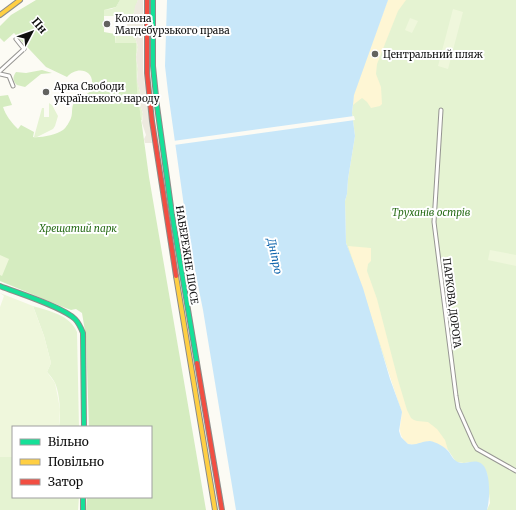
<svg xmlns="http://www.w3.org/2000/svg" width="516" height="510" viewBox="0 0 516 510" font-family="Merriweather,serif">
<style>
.green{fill:#e5f3d2}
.forest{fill:#d5ecc0}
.sand{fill:#fef6d4}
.pitch{fill:#eff7dc}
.plaza{fill:#edeadf}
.water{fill:#c8e7f9}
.pier{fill:#fcfbf4}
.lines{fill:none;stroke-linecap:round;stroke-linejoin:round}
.street-casing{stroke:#969592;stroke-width:5}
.fast-casing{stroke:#8c8c89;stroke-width:6}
.slow-casing{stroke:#8c8c89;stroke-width:6}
.jam-casing{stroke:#8c8c89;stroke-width:6}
.street{stroke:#fffefd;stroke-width:3}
.fast{stroke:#16e098;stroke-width:4}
.slow{stroke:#ffcf43;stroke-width:4}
.jam{stroke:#f24e42;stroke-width:4}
.poi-dot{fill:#62625f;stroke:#fff;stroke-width:1.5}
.labels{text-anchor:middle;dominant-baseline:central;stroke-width:4;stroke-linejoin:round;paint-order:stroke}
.poi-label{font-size:10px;fill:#0f0f0f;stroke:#fff;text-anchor:start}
.park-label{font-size:10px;font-style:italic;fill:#296d19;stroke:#fff}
.street-label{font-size:10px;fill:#0f0f0f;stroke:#fff}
.water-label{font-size:11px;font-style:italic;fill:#0d63ac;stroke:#fff}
</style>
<rect width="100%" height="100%" fill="#fcfbf4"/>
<path class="green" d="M120,0H138L134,13L127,20H125L124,16H103L85,12L111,9L116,7Z
M388,0H516V510H487L490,503L487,473L471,462L464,463L456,462L448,450L402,412L346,243L345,201L347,194L348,179L355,136L352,113L354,95Z
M125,27H128L134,34L138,47L136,57L138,69L137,79L140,92V104L143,114L142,120H141L137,89L136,44L115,43L116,30L124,32Z
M49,103L52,105L58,116L55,126L53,129L37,137H34L42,108H44V117H49Z
M33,306C49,311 70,315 77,332L79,427H59C61,415 60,394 55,383C53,379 50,375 47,372L51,363L44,336Z
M0,457H13V497H79L78,510H0Z"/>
<path class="forest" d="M36,0H120L116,7L104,10V32L115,34V43H136L137,89L149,177L206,510H86L87,497H151V427H89L86,337L82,313L76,309L71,310L63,307L0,281V96L8,95L12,105L3,107C6,116 11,122 18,129L21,125L34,132L33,137C40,138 56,135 63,130C66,128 70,121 71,118C73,113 71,107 74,103C79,95 91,97 92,85C94,69 76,66 67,77L46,67L14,33L4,42L0,38V26L11,15Z
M42,70L52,73L41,74L25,87L17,85C12,81 13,76 16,72L26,73Z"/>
<path class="sand" d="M388,0H406L398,11L377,64L376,74L381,87L382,104L380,106L371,108L367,102L362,98L353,105L354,95L356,87Z
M348,246L371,248V261L368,264L367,271L377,299L398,380L407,410L411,418L414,420L417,421L428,422L437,429L445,440L448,450L430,441L415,445L408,444C392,430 406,421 400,406C394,389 389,373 384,356C372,320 361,283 348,246Z"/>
<path class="pitch" d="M453,9L463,12L448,69L438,66Z
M410,18L418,21L412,33L405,30Z
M490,250L516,255V266L488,260Z
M0,255L9,259L2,276L0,275Z
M0,293L33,306L44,336L51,363L47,372L55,383L58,398L60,409L59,427H13V457H0V307L4,296Z"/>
<path class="plaza" d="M138,0H143V71L152,143H145L144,139L146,135L142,123L143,114L140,104V92L137,81L138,69L136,57L138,47L134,34L127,27V20L134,13L135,6Z"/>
<path class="water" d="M167,0H388L354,95L352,113L355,136L348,179L347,194L345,201L346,243L363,288L390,379L402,412L399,431L401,437L408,444C416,446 422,441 430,441C436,442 445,447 449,452C451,455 453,459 456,461C463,466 471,460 478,462C492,465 490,500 487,510H236L203,310L188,235L168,92L165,66Z"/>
<path class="pier" d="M354,116L355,120L174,145L173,141Z"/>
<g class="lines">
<g class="street-casing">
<path id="street" d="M0,71L24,49L16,39
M0,74L9,76L13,86
M441,110L434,222L456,396L458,408L474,444L477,449L516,471"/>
</g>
<g class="fast-casing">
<path id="fast" d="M153,0V66L157,106L172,214L197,363
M0,286C18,293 63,307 75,319C79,323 81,328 83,333L84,427
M83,497V510"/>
</g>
<g class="slow-casing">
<path id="slow" d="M0,15L20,0
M176,276L215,510"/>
</g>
<g class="jam-casing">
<path id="jam" d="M147,0V73L152,121L176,276
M197,363L222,510"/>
</g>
<use href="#street" class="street"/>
<use href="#fast" class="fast"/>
<use href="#slow" class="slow"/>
<use href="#jam" class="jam"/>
</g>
<g class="poi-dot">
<circle cx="107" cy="24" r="4"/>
<circle cx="375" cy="54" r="4"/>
<circle cx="46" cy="92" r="4"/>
</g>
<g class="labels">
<g class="poi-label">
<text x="115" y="18">Колона<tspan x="115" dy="12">Магдебурзького права</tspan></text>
<text x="383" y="54">Центральний пляж</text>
<text x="54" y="86">Арка Свободи<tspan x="54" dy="12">українського народу</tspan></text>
</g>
<g class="park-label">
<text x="431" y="212">Труханів острів</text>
<text x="78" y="228">Хрещатий парк</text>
</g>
<g class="street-label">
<text transform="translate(187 255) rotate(81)">НАБЕРЕЖНЕ ШОСЕ</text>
<text transform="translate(452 303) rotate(83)">ПАРКОВА ДОРОГА</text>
</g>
<g class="water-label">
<text transform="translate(275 256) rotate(78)">Дніпро</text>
</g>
</g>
<rect x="12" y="426" width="140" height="72" fill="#ffffff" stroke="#9f9f9f"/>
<rect x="20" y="439" width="20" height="6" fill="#16e098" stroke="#9f9f9f"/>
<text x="48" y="446" font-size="12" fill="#0f0f0f">Вільно</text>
<rect x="20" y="459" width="20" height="6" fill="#ffcf43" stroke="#9f9f9f"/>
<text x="48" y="466" font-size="12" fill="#0f0f0f">Повільно</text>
<rect x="20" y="479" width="20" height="6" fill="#f24e42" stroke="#9f9f9f"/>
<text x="48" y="486" font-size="12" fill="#0f0f0f">Затор</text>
<g transform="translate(32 32) rotate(49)" stroke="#ffffff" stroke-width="3" paint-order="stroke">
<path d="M0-3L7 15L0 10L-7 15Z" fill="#0f0f0f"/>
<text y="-6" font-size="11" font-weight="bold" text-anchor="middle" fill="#0f0f0f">Пн</text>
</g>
</svg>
